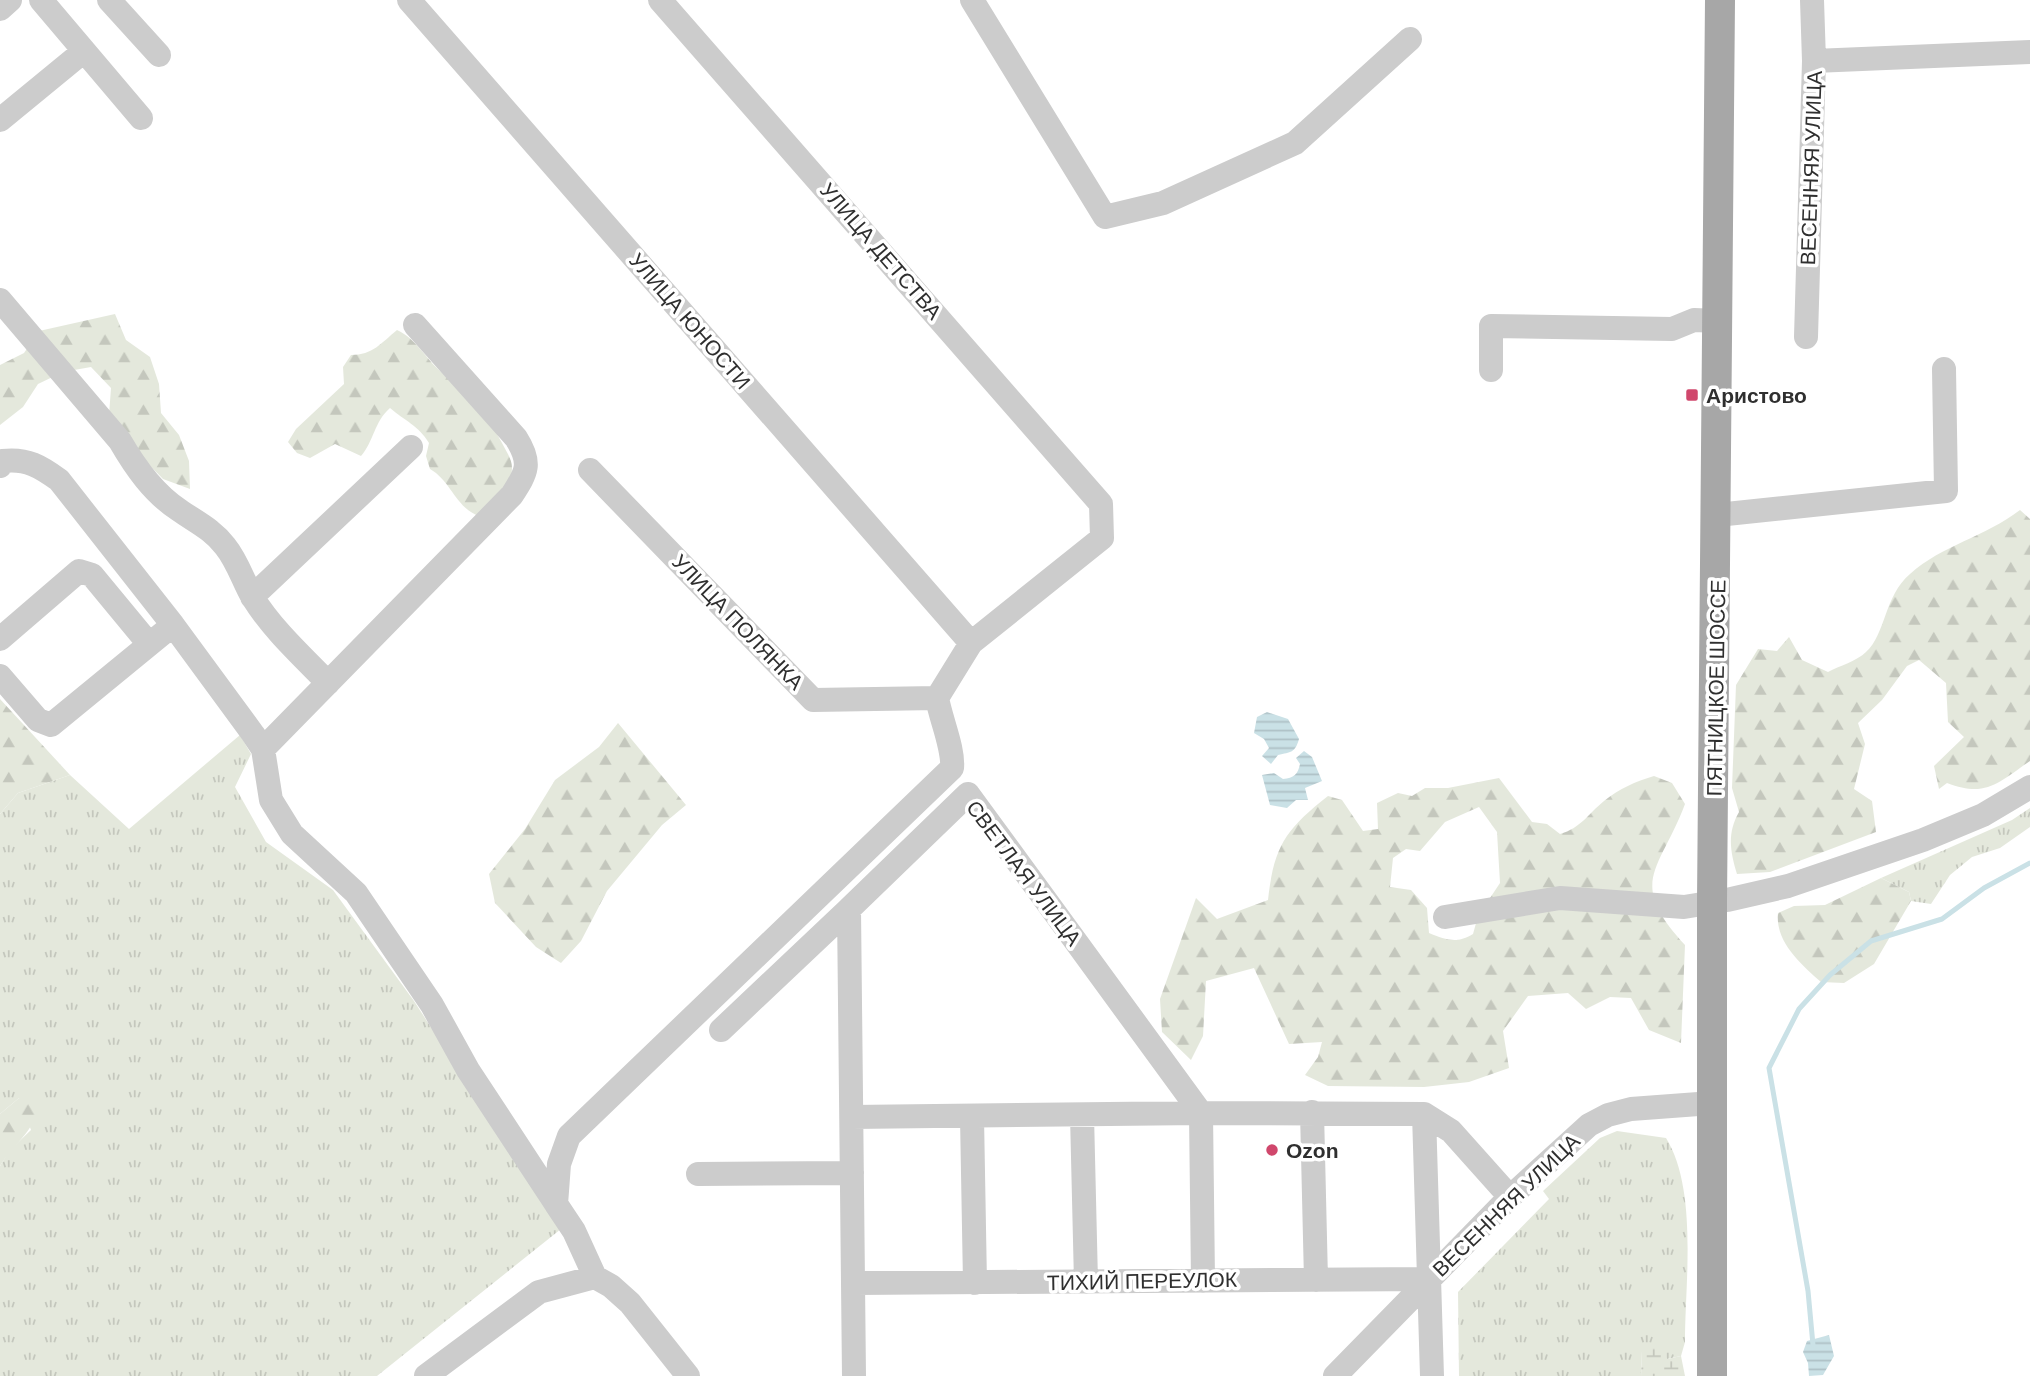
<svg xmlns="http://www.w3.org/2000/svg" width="2030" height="1376" viewBox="0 0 2030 1376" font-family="Arial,sans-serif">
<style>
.grass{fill:url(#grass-tufts)}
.forest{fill:url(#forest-firs);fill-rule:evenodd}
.wetland{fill:url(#wetland-marsh)}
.water{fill:url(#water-rules)}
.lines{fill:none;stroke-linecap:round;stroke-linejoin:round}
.stream{stroke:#cae1e6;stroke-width:5}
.minor{stroke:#ccc;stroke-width:24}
.major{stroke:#a7a7a7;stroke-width:30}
.poi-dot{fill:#d0476c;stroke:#fff;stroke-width:2.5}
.labels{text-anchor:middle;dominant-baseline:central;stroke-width:7;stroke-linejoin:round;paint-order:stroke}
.street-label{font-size:21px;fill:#2f2f2f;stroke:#fff}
.poi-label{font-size:21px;font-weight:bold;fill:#2f2f2f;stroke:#fff;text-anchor:start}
</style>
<defs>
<pattern id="grass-tufts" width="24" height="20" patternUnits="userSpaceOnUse" patternTransform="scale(1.75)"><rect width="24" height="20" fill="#e4e8dc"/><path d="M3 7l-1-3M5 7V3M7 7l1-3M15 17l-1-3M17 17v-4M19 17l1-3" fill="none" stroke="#c4c7bd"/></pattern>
<pattern id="forest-firs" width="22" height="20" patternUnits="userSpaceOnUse" patternTransform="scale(1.75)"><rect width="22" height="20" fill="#e4e8dc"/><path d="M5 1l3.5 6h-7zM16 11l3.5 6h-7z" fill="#c4c7bd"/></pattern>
<pattern id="wetland-marsh" width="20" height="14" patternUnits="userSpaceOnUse" patternTransform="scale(1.75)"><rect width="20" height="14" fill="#e4e8dc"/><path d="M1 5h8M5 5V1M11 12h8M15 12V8" fill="none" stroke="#c4c7bd"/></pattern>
<pattern id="water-rules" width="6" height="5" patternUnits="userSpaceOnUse" patternTransform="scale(1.75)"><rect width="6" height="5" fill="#cae1e6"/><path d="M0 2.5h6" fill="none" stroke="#aec1c6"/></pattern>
</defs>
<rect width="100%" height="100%" fill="#fff"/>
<path class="grass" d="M240,735L251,754L235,787L266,842L333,890L414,1001L561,1229L377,1376H0V1166L9,1151L31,1130L19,1098L0,1114V814L18,793L70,775L129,829Z
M2030,808V827L2000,848L1972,857L1950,875L1931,904L1911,901L1909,892L1881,878L2012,820Z
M1617,1131L1666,1138C1698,1190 1685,1282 1685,1342L1681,1356L1667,1359L1642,1351L1641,1376H1459L1458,1292L1549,1199L1543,1191L1600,1138Z"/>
<path class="forest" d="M115,314L126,340L150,357L159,384L161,413L179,435L189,461L190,489L163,479L124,439L109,415L111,388L91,367L63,372L38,384L23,407L0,425V365L24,353L39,331Z
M397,330C416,339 424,356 439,370C467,396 484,408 502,443C506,451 512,459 512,468C512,488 493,504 479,516C456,508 451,481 430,469L426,456L429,443C418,425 405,421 390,408C374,422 374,441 361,456L335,444L310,458L297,453L288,442L296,429L344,384L343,367L351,355C373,355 381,343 397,330Z
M2020,510L2030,519V761C1998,783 1986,798 1947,783L1939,789L1934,766L1964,737L1948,722L1946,683L1919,660L1907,666L1882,700L1858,723L1865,744L1854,789L1872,801L1876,832L1770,872L1737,874C1730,851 1727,833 1739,812L1732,788L1736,685L1758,649L1777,651L1789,637L1802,660L1828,672C1839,666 1857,661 1866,652C1886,634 1884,596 1910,574C1942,545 1985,537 2020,510Z
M0,699L70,775L18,793L0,814Z
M618,723L686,805L662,825L607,891L581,941L561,963L536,947L495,903L489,874L525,829L555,780L599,747Z
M1654,776L1672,783L1685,804C1660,871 1626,881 1685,945L1681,1043L1649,1030L1631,998L1610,997L1586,1009L1568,993L1528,996L1503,1031L1509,1068L1469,1082L1424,1087L1328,1086L1305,1075L1318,1057L1322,1042L1289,1044L1254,968L1206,981L1203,1036L1191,1060L1162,1032L1160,999L1196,898L1217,919L1268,900C1274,846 1285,830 1328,796L1342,800L1363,831L1378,829L1377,803L1398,793L1412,796L1425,788H1448L1499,778L1532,822L1547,824L1560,834C1581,828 1588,814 1604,801C1620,788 1635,782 1654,776ZM1479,807L1497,832L1500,883L1478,916L1473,934C1457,944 1446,940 1429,933L1427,908L1411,890L1390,887L1393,858L1406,849L1420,851L1445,822Z
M1881,878L1909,892L1911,901L1874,964L1844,983L1821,982C1801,964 1775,942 1778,913L1794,906L1825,905Z
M19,1098L39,1109C29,1137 15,1142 0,1166V1114Z"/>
<path class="wetland" d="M1648,1343L1661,1346L1667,1359L1681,1356L1685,1376H1641L1642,1351Z"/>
<path class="water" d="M1267,712L1288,719L1299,739C1295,753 1291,752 1278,755L1271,764L1262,756L1269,748L1264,739L1254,733L1257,717Z
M1304,751L1312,757L1322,781L1305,788L1308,800H1296L1287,808L1270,805L1262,775L1274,773L1283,779C1294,778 1298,774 1300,764L1296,758Z
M1829,1335L1834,1356L1823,1375L1809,1376L1808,1363L1803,1352L1807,1341Z"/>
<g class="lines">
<path class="stream" d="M1813,1345L1808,1291L1769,1068L1799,1009L1830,975L1871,941L1942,919L1984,888L2030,863"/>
<path class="minor" d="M41,0L141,118
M109,0L159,55
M409,0L971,643
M972,0L1105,217L1163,203L1295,143L1410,39
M0,9L10,0
M1814,61L2030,52
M0,120L84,51
M0,300L120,441C135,467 153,493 179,510C196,522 212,529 225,546C238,562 243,581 253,598C273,630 302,656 328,683
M1806,337L1814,61L1812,0
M1491,370V326L1672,329L1694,320L1718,321
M0,466L3,461C27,458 41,467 59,480L173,625L253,734L263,749L271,800L292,834L356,893L432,1005L468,1070L556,1204
M590,470L813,700L937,698L971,643L1102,538L1101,504L660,0
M1717,515L1946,491L1944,369
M252,597L411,447
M0,639L79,571L92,575L149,644
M0,676L38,720L51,725L173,625
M263,749L512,495C527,472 532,463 516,438L415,325
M1445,917L1560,898L1684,907L1727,900L1788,886L1923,840L1983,815L2030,787
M721,1030L849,909
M1312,1112L1316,1280
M1424,1114L1432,1376
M1082,1115L1086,1282
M852,1117L1201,1113L1203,1281
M972,1117L975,1283
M698,1174L852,1173
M855,1283L1430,1279
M426,1376L539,1292L595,1277
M688,1376L630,1303L611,1286L595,1277L574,1231L556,1204L559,1164L569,1136L952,768C954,749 941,720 937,698
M854,1376L849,909L968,794L1201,1113L1424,1114L1451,1131L1510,1197
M1335,1376L1510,1197L1589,1125L1608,1115L1631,1109L1712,1103"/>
<path class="major" d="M1712,1376V902L1720,0"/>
</g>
<g class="poi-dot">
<rect x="1685" y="388" width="14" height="14" rx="3.5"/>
<circle cx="1272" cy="1150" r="7"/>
</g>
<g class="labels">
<g class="street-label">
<text transform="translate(1811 168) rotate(-88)">ВЕСЕННЯЯ УЛИЦА</text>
<text transform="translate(881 251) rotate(49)">УЛИЦА ДЕТСТВА</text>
<text transform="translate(690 321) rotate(49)">УЛИЦА ЮНОСТИ</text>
<text transform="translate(738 622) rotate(46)">УЛИЦА ПОЛЯНКА</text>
<text transform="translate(1716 688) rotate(-89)">ПЯТНИЦКОЕ ШОССЕ</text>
<text transform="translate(1024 873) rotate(53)">СВЕТЛАЯ УЛИЦА</text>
<text transform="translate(1506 1205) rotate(-44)">ВЕСЕННЯЯ УЛИЦА</text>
<text transform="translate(1142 1281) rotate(-1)">ТИХИЙ ПЕРЕУЛОК</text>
</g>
<g class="poi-label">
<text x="1706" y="395">Аристово</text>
<text x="1286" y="1150">Ozon</text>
</g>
</g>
</svg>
